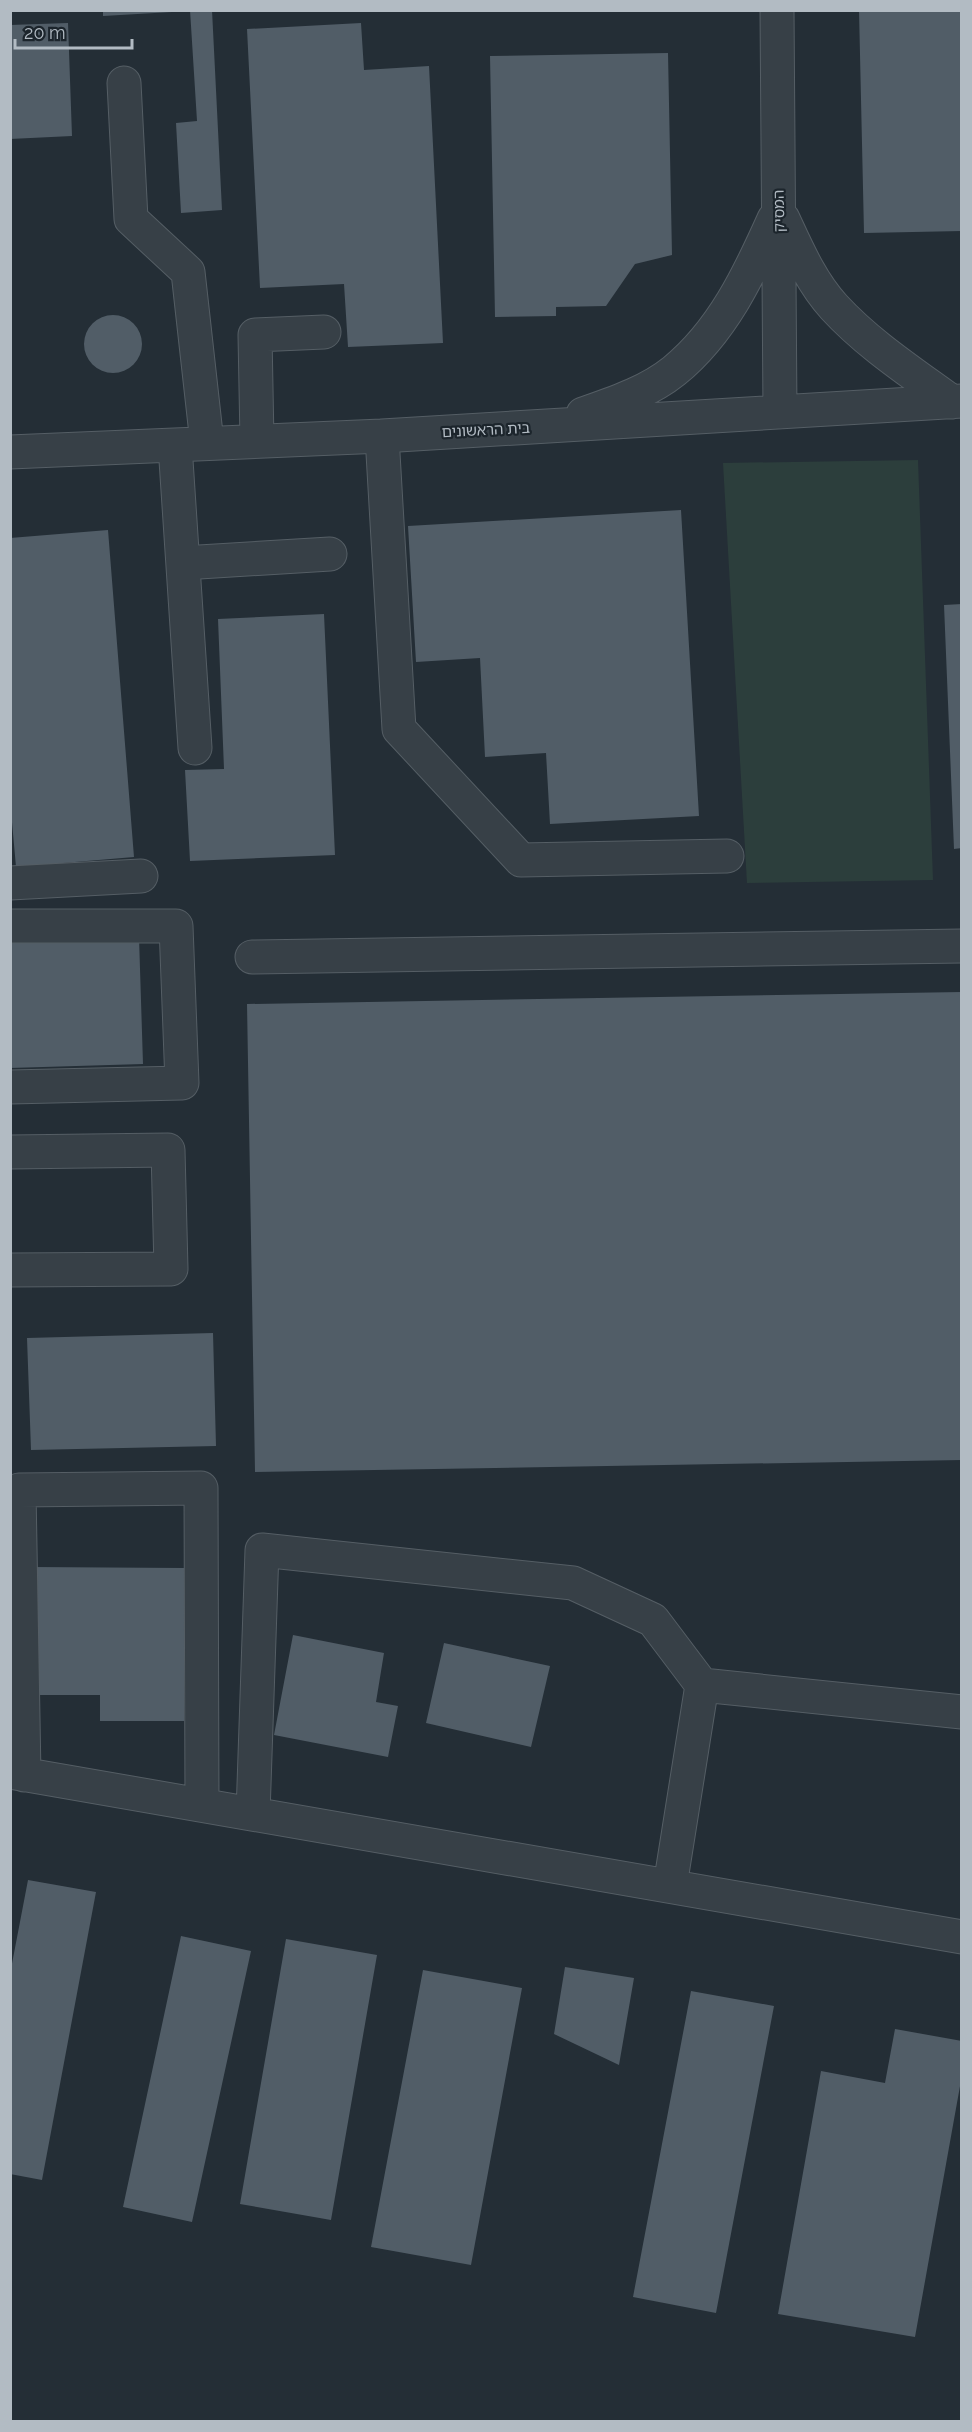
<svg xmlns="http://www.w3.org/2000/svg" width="972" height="2432" viewBox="0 0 972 2432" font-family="Raleway,'Noto Sans Hebrew',sans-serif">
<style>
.green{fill:#2c3e3c}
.building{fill:#515d67}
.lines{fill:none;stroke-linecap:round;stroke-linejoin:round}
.minor-casing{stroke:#555e65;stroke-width:35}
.minor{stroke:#374047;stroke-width:33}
.labels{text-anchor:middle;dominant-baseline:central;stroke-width:4.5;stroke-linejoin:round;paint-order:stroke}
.street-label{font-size:15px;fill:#b2bbc3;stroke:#1c252c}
</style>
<rect width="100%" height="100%" fill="#242e36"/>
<path class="green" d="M918,460L933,880L747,883L723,463Z"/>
<path class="building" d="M103,10H172V12L103,16Z
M190,10H212L222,210L181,213L176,123L197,121Z
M859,10H962V231L864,233Z
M68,23L72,136L10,139V25Z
M361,23L364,70L429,66L443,343L348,347L344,284L260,288L247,29Z
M668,53L672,255L635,264L606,306L556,307V316L495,317L490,56Z
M84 344a29 29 0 1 1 58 0a29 29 0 1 1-58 0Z
M681,510L699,816L550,824L546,753L485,757L480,658L416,662L408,526Z
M108,530L134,857L16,867L10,800V538Z
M962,604V848L954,849L944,605Z
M324,614L335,855L190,861L185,770L224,769L218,619Z
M139,937L143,1064L10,1068V941Z
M962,992V1460L255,1472L247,1004Z
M213,1333L216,1446L31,1450L27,1338Z
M32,1567L184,1568V1721H100V1695H32Z
M293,1635L384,1653L376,1702L398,1706L388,1757L274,1735Z
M444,1643L550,1666L531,1747L426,1723Z
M28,1880L96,1892L42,2180L10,2174V1974Z
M181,1936L251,1951L192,2222L123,2207Z
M286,1939L377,1955L331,2220L240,2204Z
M565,1967L634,1978L619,2065L554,2034Z
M423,1970L522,1988L471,2265L371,2247Z
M691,1991L774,2006L716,2313L633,2297Z
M895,2029L962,2041V2075L915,2337L778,2314L821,2071L885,2083Z"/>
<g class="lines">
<g class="minor-casing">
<path id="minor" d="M777,10L780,412
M124,83L131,219L188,272L207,443
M783,219C797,249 811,282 834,307C868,344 911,372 952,402
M583,414C614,403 648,392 674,371C722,332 749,275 774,219
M382,436L399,729L521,860L727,856
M257,441L255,335L324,332
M175,445L195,748
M10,452L382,436L962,401
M183,563L330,554
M10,883L141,876
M10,926H176L182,1083L10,1087
M252,957L962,946
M10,1152L168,1150L171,1269L10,1270
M10,1772L962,1937
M24,1775L19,1490L201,1488L202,1805
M253,1814L262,1550L573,1583L653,1620L702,1685
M670,1886L702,1685L962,1712"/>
</g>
<use href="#minor" class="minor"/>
</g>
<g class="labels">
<g class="street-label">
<text transform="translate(779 211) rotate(-91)">המסיק</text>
<text transform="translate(486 430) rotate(-3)">בית הראשונים</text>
</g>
</g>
<rect width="972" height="2432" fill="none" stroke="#b2bbc3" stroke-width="24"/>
<path d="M15 39v9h117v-9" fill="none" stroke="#b2bbc3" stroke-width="3"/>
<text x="24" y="39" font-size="18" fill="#b2bbc3" stroke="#1c252c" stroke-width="4.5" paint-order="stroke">20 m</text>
</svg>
